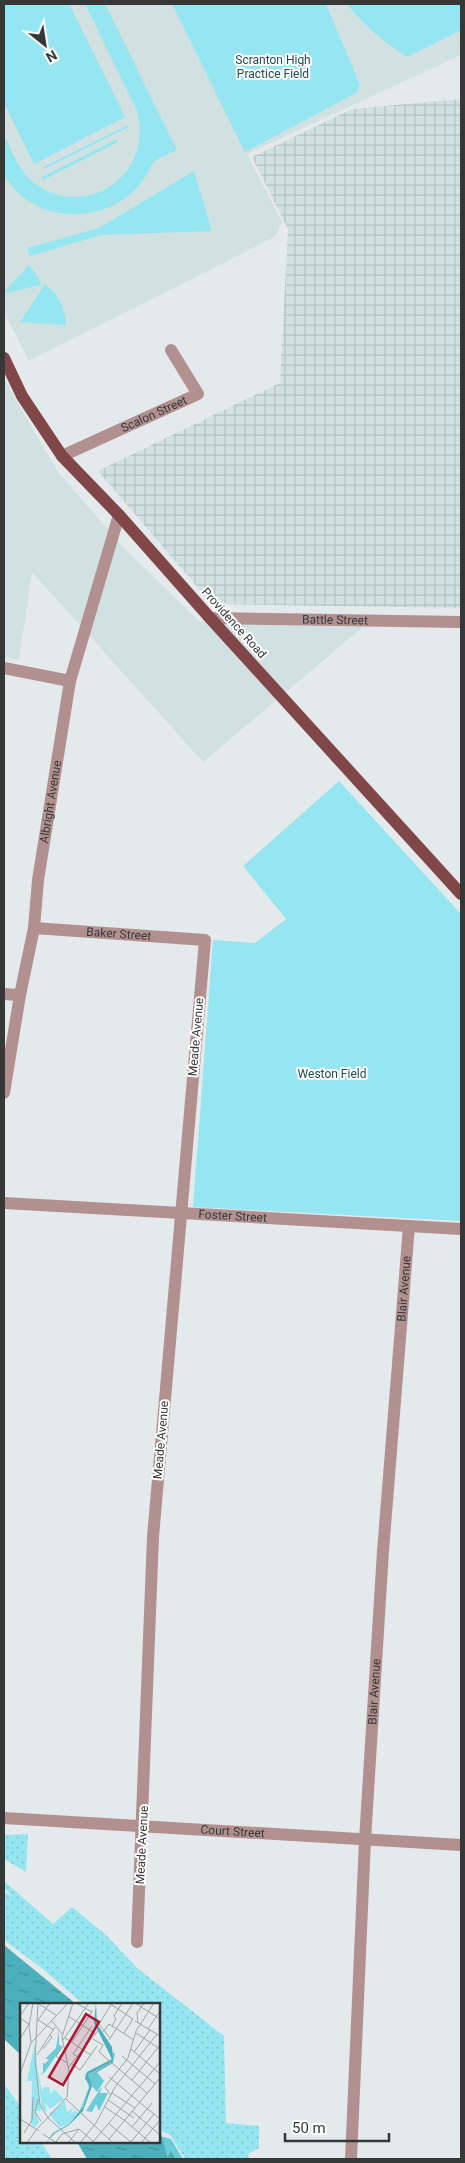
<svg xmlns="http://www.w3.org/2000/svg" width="465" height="2163" viewBox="0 0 465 2163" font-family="Roboto,sans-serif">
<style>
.built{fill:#d1e1e2}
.industrial{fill:url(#industrial-grid)}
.grass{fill:url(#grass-dots)}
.forest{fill:url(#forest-firs)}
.park{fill:#95e6f0}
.water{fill:url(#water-ripples)}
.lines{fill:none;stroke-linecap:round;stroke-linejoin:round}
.minor{stroke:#b39090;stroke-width:12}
.major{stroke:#804648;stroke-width:12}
.labels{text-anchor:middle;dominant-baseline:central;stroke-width:4;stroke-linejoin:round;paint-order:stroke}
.park-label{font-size:12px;fill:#1e4b50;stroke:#fff}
.street-label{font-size:12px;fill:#363838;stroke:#fff}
.inset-road{fill:none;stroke:#9ea3a3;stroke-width:1}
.view{fill:#ab1635;fill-opacity:0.15;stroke:#ab1635;stroke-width:2.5}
.inset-edge{fill:none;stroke:#363838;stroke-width:2.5}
</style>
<defs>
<pattern id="industrial-grid" width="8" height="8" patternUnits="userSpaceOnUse" patternTransform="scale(1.25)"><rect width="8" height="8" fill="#d1e1e2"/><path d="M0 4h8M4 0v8" fill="none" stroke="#b4c2c3"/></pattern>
<pattern id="grass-dots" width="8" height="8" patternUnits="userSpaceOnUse" patternTransform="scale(1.25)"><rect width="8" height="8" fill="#95e6f0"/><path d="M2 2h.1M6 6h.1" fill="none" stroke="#81c6cf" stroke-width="1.8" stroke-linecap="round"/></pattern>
<pattern id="forest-firs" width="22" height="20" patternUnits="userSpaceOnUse" patternTransform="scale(1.25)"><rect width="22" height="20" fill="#6accd8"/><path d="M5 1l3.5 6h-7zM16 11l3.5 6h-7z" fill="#58a7b0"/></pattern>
<pattern id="water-ripples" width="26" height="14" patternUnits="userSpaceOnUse" patternTransform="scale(1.25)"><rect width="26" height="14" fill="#4bb0bb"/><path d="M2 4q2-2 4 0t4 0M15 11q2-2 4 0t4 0" fill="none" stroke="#3f9099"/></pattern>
</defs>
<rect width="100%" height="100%" fill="#e4eaeb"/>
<path class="built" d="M4,4H461V55L247,154L282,222L275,237L29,361L4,312Z
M4,379L58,472L125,549L200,622L363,627L203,762L32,572L19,660L4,657Z"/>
<path class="industrial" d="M461,99V608L212,604L98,471L280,383L288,229L252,157L352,109Z"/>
<path class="grass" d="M28,1834L26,1872L4,1859V1835Z
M4,1881L53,1924L72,1907L106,1935L137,1968L224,2036L226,2123L259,2126V2148L248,2154L249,2159H185L170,2135L159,2130V2004H83L43,1969L4,1940V1892L12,1896L4,1888Z
M4,2084L21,2107V2142H41L52,2159H4Z"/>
<path class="forest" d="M160,2136L171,2139L183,2159H168Z"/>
<path class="park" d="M4,4H69L125,117L34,164L4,103Z
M85,4H105L177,150C170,154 158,157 153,163C151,165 149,170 148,173C142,181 136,190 128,196C89,226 30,219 4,175V135C12,151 18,169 32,181C84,224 155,174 137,111Z
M172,4H326L360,85L356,93L245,152Z
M347,4H461V30L407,57C383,41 364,26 347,4Z
M128,125L129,127L44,169L43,167Z
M117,139L118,142L43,180L42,177Z
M194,171L212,231L101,235L30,256L27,248L99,228Z
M29,265L36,274L41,285L6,293L5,291Z
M45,284C59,295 65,307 66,325L20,322Z
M339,781L461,914V1221L193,1207L213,940L255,943L286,919L243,866Z"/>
<path class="water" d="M4,1945L76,2004H21V2055L4,2039Z
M159,2126L168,2159H87L77,2142H159Z"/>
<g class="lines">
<g class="minor">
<path id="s1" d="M62,456L198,394L171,350"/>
<path id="s2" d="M210,618L461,622"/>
<path d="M4,668L70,681"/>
<path id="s3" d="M34,928L205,940L153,1537L137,1942"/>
<path d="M4,994L20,995"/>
<path id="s4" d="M4,1093L20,995L34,928L38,880L70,681L119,515"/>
<path id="s5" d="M4,1203L461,1229"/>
<path id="s6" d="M4,1818L461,1845"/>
<path id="s7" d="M351,2159L365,1840L383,1551L409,1226"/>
</g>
<path class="major" d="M4,358L22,396L62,456L119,515L210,618L461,894"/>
</g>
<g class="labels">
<g class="park-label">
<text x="273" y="60">Scranton High<tspan x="273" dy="14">Practice Field</tspan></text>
<text x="332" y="1074">Weston Field</text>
</g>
<g class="street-label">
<text stroke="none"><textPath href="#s1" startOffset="101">Scalon Street</textPath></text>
<text stroke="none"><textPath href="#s2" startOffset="125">Battle Street</textPath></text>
<text transform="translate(234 623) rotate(48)">Providence Road</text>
<text stroke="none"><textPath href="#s4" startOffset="295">Albright Avenue</textPath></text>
<text stroke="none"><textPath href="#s3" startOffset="85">Baker Street</textPath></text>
<text transform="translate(196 1037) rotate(-85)">Meade Avenue</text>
<text stroke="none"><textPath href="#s5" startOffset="229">Foster Street</textPath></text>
<text stroke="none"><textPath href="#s7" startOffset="872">Blair Avenue</textPath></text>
<text transform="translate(161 1440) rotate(-85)">Meade Avenue</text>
<text stroke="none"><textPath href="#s7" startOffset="468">Blair Avenue</textPath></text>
<text stroke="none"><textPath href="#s6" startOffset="229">Court Street</textPath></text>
<text transform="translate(142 1845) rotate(-87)">Meade Avenue</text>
</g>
</g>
<g transform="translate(20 2003)">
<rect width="140" height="140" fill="#e4eaeb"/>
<path d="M15,39L21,108H15L19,119L15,124L11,121L12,78H7ZM17,64L22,88L24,84H29L31,91L34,86L44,96L30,106L25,100L27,109L22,106Z" fill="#95e6f0"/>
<path d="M39,27V41L42,44L25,69L20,72L23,69V59L25,61L29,56H25L36,45ZM88,45L95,51L93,60L77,69L84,78L77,89L71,82L62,105L59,109L69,85L65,71L92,57ZM82,83L80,90H88L79,108L76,101L72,109L66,108Z" fill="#6accd8"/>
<path d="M45,98L47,109L53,105L50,112L55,107L58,110L48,121L40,124L29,111Z" fill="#95e6f0"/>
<path d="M76,0L77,21L92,44L93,58L68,71L72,83L63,108L49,122L35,130L26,140L33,130L49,121L63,104L70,82L65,76L67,69L92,56L74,20Z" fill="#4bb0bb"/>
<path class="inset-road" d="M18,0L15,57L20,102L28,115L56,140M30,0L18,17L34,27M56,0L72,9M89,0L113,16L104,30M115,0L140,16M19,1L36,12M0,13L9,0M48,13L76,31M0,15L9,21L0,36M32,18L42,31M115,18L140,33M118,20L117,10L124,0M92,23L96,16L94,13L102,0M128,26L140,8M83,29L89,21L114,37M116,30L140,46M45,35L71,52M90,35L79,21L92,0M73,36L83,42L79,49L127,90M43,37L69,0M89,37L113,0M11,39L9,23L13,0M52,39L73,7M43,43L36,53L47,60M23,46L32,34L29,32M111,46L140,71M114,49L130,27M17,52L35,24M102,53L135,81M58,54L53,51L72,23M52,61L60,67L77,43M48,65L80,25M0,71L11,40L48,0M89,74L140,116M112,77L140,42M72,80L75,70L92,60M92,90L115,105M91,92L85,84L108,55L116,28L134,0M18,96L15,109L21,118M46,96L91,138M88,97L114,115M85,104L104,117M112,108L140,132M0,116L19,128M104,117L131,140M88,120L112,140M112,124L132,100M59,126L75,140M16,127L47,94L49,68L42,34L53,0M4,130L12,117L13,94M23,131L37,140M89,136L140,75M36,139L42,131L59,126M7,140L16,127M48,140L59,126M60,140L76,120L95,84L137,31M72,140L140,59M110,140L134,111M121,140L140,117"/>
<path class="view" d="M66,11L79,19L43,82L29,74Z"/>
<rect width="140" height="140" class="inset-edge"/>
</g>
<rect width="465" height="2163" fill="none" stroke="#363838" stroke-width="10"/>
<g transform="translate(45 45) rotate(150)" stroke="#ffffff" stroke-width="4" paint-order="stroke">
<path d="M0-4L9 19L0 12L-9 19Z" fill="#363838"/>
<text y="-8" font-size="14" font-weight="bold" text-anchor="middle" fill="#363838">N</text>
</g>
<path d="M285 2133v8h104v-8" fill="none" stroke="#363838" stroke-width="2.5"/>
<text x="292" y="2133" font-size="15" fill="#363838" stroke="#ffffff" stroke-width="4" paint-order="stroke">50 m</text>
</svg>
